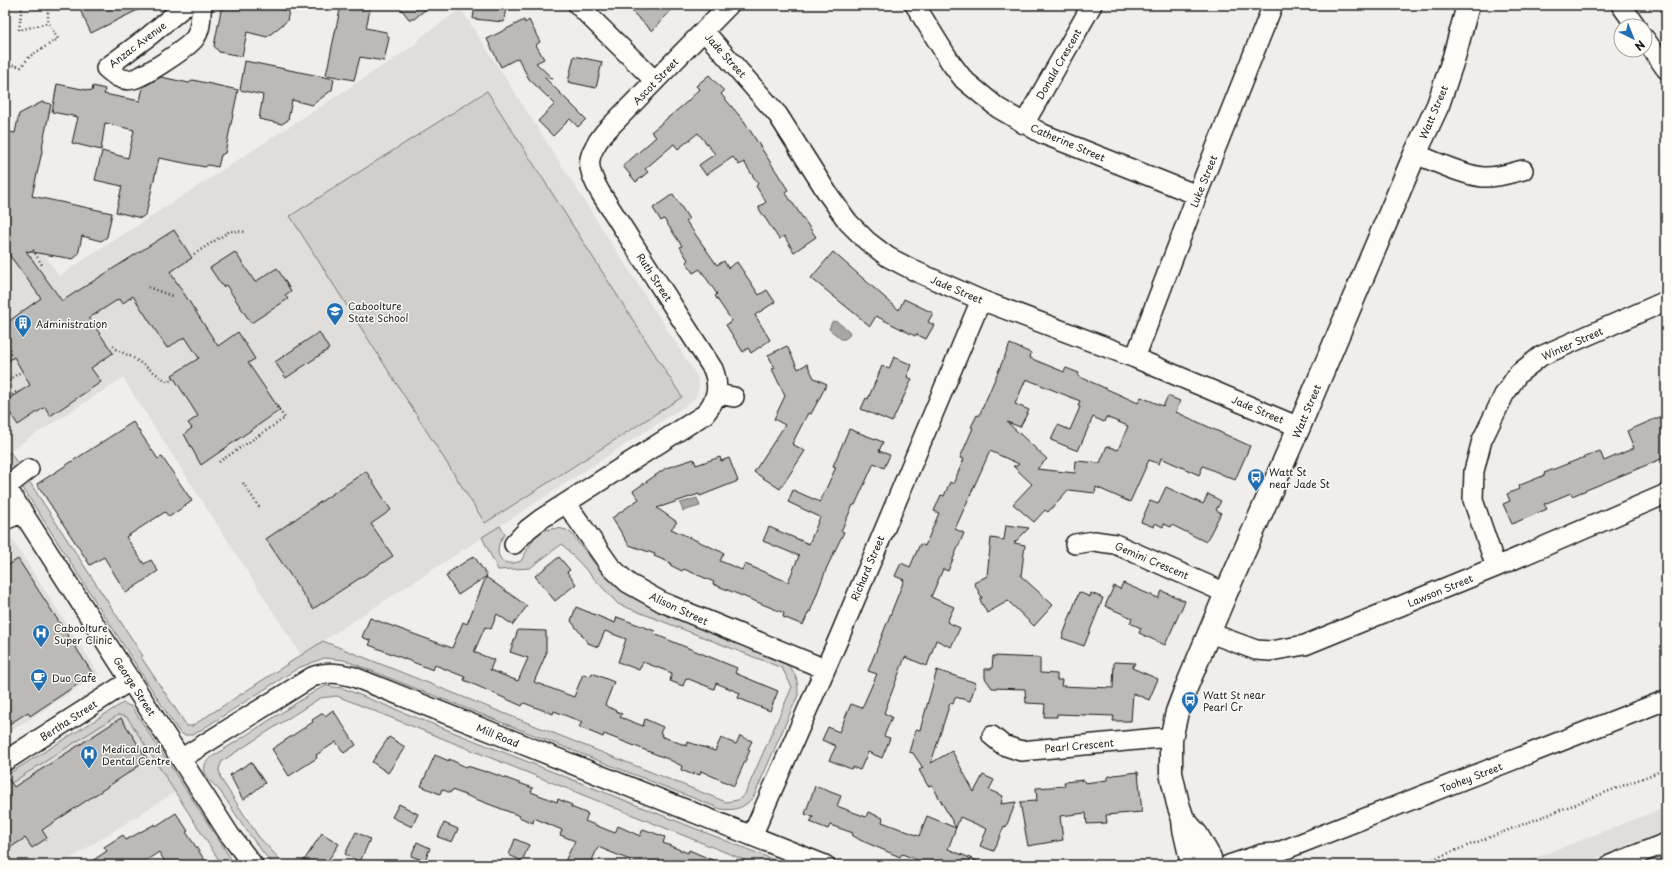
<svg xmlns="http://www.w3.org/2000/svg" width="1671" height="870" viewBox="0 0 1671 870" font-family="'Playpen Sans',sans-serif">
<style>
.built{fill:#e0deda}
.green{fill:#d0cfcc;stroke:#767674}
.water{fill:#a8a7a3;stroke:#706f6d}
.building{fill:#bbbab6;stroke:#1c1c1c;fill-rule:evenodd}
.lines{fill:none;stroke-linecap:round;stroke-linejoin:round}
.minor-casing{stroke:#1c1c1c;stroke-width:22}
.major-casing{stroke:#1c1c1c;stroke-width:25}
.path{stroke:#1c1c1c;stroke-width:2.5;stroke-dasharray:1 3;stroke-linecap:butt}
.minor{stroke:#fdfcf7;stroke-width:19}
.major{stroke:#fdfcf7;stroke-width:22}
.labels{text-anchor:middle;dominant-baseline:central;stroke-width:3;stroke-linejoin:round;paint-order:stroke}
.street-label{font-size:10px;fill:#1c1c1c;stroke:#fdfcf7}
.poi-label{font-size:10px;fill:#1c1c1c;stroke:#fdfcf7;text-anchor:start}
</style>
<rect width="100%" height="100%" fill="#f0eeea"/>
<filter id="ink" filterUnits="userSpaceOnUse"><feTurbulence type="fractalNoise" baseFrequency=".025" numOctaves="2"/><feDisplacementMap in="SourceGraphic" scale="8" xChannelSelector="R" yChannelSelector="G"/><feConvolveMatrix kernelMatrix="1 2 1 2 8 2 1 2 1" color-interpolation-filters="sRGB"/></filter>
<g filter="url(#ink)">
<path class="built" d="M461,9L697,376L699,386L696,397L688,404L301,655L123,378L9,451L5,444V195L59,276L415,45L421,37Z
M5,529L99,674L5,735Z
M118,715L127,717L175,792L60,865H5V787Z
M1666,807V865H1517Z"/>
<path class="green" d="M487,91L682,397L485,523L290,216Z
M10,452L143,656L141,657L187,726H192L323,641L726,802L738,800L745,794L792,687L782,668L618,604L562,544L530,568L498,570L482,537L500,526L505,534C491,550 499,570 521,561L534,538L544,530L558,528L566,530L571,533L604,575L627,593L786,664C797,672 798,683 798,695L754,796C745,808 735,811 721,809L344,660L324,658L298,668L193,735H184L179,732L5,460V456Z
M326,686L342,688L787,865H757L337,696L320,698L222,761L219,769L221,779L258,836L285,865H274C252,842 238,816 220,791C213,783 206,779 204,769L206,762L212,757L317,690Z
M123,703L132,707L235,865H222L127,717L118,715L5,787V776Z"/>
<path class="water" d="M836,321L849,331L850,335L845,339H841L829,329L832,322Z
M697,498L700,506L683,511L680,503Z"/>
<path class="building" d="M86,5H148L91,33L81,12L87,8Z
M222,5H259L289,11L287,21L267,37L247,32L242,56L219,52L214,46Z
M341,5H371L366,28L386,32L389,38L384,61L360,57L354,80L326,75Z
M398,5H431L414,19H409Z
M475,5H506L504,22L473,19Z
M625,5H676L652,31Z
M524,20L525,23L529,20L540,42L536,45L544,59L536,63L553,79L544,77L586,119L578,127L570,119L553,136L538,121L555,104L529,79L518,58L501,67L487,39Z
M574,56L602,62L596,88L568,82Z
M245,61L334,79L332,90L312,105L292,100L288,120L282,124L259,119L263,95L240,90Z
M709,75L724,91L721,94L744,121L788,190L785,192L816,237L794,252L784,236L779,239L759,209V207L766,202L756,186L758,184L744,162L739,165L733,157L706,175L699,165L715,154L698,133L678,149L674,144L645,169L648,172L636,182L623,166L656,137L651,132L688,101L699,89L696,86Z
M161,77L189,83L193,80L238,90L225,153L221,155L218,167L208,165L205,167L159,158L146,214L141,218L116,212L122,186L95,180L102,151L128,158L134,130L105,123L101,150L72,143L78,117L52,112L57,84L92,91L93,86L105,89L104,94L140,101L143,87Z
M42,102L51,104L42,147H43L32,196L112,213L107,237L101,241L82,236L78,255L73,259L26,251L62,301L174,230L192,258L170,272L218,346L238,332L255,359L248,363L280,410L201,465L184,434L192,428L188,423L198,416L172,375L199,358L185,337L167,348L133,296L122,304L119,299L89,318L113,353L91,368L101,382L50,416L45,407L18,425L5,405V401L30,385L14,357L5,363V324L41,298L5,249V181L8,168L5,163V131L15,133L19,114Z
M673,194L689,219L686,221L717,265L724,261L728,268L737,262L759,295L767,290L775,302L755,315L770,340L751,353L748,348L743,352L726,325L732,321L715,296L717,294L700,269L693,273L686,262L688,260L680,247L682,246L664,219L661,221L653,208Z
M235,252L255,282L277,268L291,291L285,295L288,299L251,323L226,285L223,287L210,268Z
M833,252L899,310L904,299L933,313L928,322L934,325L926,339L916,334L915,336L876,316L870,326L811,278Z
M319,332L329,349L286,378L275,362Z
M1010,344L1031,353L1030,358L1064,372L1066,368L1079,373L1078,376L1138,403L1141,397L1163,406L1168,396L1180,401L1176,412L1250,446L1235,480L1203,466L1199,475L1161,458L1159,464L1149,460L1130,502L1096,487L1095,493L1068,490L1048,512L1045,510L1034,522L1013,504L1032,484L1013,466H1017L1019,464L990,451L955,529L964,533L948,571L943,569L931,597L954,607L947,622L960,628L951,647L936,640L927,666L905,657L884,713L892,717L884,736L890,738L882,758L868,752L860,770L852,767L851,769L829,760L836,746L822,740L828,727L839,732L851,704L862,708L877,674L868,671L904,580L895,576L901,563L910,567L920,544L925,546L939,513L934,511L941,495L944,496L950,482L953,484L964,459L960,458L973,428L971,427L977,415L979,416ZM1026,379L1080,401L1078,406L1080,407L1070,430L1058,425L1051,440L1078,451L1093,417L1104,422L1106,417L1128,426L1118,450L1107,446L1100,463L1076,461L1075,473L1037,469L1047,459L1007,422L1020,427L1029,410L1015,404Z
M787,346L798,369L807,364L814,378L827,384L811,414L808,413L792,444L805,451L780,489L754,472L785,425L774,419L785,396L772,369L775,368L768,355Z
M894,357L912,365L907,377L912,379L892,422L861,409L866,398L868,399L882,366L889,369Z
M1662,416L1666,426V457L1572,496L1571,493L1544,504L1547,509L1512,524L1503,504L1510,501L1507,494L1519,489L1518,486L1545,475L1544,473L1600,451L1604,461L1634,448L1627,431Z
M133,422L158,459L162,457L192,501L169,517L165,512L126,537L144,564L151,560L158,571L126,593L104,557L90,565L37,484Z
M849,429L883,442L879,451L890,455L884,468L874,463L855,505H853L841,531L844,532L827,567L810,612L809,611L803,625L783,617L784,613L713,584L714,582L684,569L682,571L670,565L671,563L654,556L655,554L629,545L612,518L639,499L633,491L666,468L694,459L696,465L720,457L721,461L729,458L738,481L700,496L699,494L657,508L677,522L671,529L724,553L720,561L742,570L745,564L788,582L799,556L763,541L769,527L809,544L820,517L788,502L793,490L820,502L836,467L833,466Z
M366,471L391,510L371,524L393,556L313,609L266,539Z
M1166,487L1203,504L1208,494L1221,501L1216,510L1221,513L1206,542L1172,525L1171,527L1164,524L1163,527L1155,523L1154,527L1141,522L1150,501L1158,504Z
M1006,525L1029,528L1014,543L1025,545L1021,576L1053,605L1034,626L1008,601L987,613L980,600L982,598L974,583L987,576L991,538L1004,540Z
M474,556L487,576L458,595L446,576L449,575L448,573Z
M559,557L570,570L567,572L576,584L555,601L535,576Z
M18,559L93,674L30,716L28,712L5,727V567Z
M486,577L527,606L513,625L497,614L491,629L485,627L474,652L494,660L490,670L518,681L528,658L510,652L518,630L546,631V654L534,682L574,697L583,674L591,676L592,673L614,682L605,705L622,714L620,717L643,726L645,719L663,727L660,733L662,734L661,736L687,746L688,742L715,751L721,738L736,744L740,736L752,741L748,749L750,750L734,786L701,771L700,775L694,773V775L681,770L682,766L668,759L604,734L603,737L579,727L582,722L554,711L553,714L524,703L522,706L464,680L465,677L435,665L433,670L369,645L371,641L362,637L370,618L452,648L463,622L467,624Z
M1123,583L1158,598L1162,591L1185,601L1165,645L1139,633L1141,628L1130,623L1132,618L1105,606L1114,586L1120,589Z
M1079,592L1090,597L1091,593L1103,598L1084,646L1062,638Z
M576,607L615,623L617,617L655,631L654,634L737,668L735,673L778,691L770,711L738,698L740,693L716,683L714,689L686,678L683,686L670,681L672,673L643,662L639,670L618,662L626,639L605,631L598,647L588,643L571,621Z
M993,656L1040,658V673L1057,674V680H1062L1061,686L1113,688L1114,662L1135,663L1132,668L1158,679L1149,700L1133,693L1131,721H1113L1114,716L1057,714V717H1044L1045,704L1026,703L1025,689L992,688L985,678V669H992Z
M937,670L976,683L970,701L955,697L953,704L950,703L931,763L952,751L974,792L983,775L994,780L989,790L1003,796L1001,804L1016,802L1006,827L1004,826L994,851L980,846L987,829L960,817L948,849L987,865H930L902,854L900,857L860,840L852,835L853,833L830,825L828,829L810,822L813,817L805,814L815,786L841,796L837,806L866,817L868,812L883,818L882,822L919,836L927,816L956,828L932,785L928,786L919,770L923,768L913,753L909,752L916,729L920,730Z
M333,710L356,745L344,753L336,742L316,755L317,758L289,776L272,749L313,722L312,720L323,713L325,716Z
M121,718L148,760L42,830L47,838L32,848L25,838L5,851V774L14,787Z
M389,737L405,747L388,773L372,762Z
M435,755L449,761V759L466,767L467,766L486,772V771L533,788L531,792L557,802L558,799L572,805L571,807L588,814L585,821L615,833L618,826L640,836L643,829L665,837L663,843L688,853L689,850L724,865H629L630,860L598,847L590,865H563L575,841L560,835L562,830L534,818L533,823L519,817L520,816L452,790L450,793L442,789L440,794L421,786Z
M251,762L265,783L243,800L230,775Z
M1138,772L1142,812L1106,815L1107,823L1087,824L1086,813L1060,816L1063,840L1028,846L1020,802L1037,801L1036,788L1065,786L1064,782L1084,780L1085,783L1107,780V777L1114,775Z
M399,804L418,814L412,827L392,817Z
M176,813L188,831L186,832L208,865H167L159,852L139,865H86L107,851L104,847L123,835L126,840L155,824L156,826Z
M444,823L458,829L452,842L438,837Z
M356,832L370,839L360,862L345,854Z
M322,833L339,844L325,865H301Z
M515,839L529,845L522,861L509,855Z
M417,842L430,848L425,861L411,856Z"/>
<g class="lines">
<g class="minor-casing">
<path id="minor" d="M186,5L149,36L106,68C114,75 122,82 133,79C145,76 188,48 195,38C202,28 200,16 202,5
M578,5L655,81
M915,5L951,63L964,80L998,108L1043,134L1197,195
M1621,5L1636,26
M704,31L778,115L828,194L848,222L867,241L888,257L917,272L981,300L1135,358L1299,427
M1645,39L1666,69
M1024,124L1092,5
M1415,154C1435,161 1462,175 1483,177C1497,178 1511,173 1523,170
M1135,358L1197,195L1273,5
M718,394L734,397
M5,485L229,834L253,865
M5,488L29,469
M566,503L610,566L628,583L662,602L825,669
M5,520L23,512
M514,544L528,529L541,519L705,414C717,399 720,387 713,369L600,192C585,166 586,156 604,133L729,5
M1075,544L1094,541L1115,544L1226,593
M1496,567L1473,500L1474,471L1482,440L1504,395L1518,374L1541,356L1666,301
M1210,633L1256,650L1270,651L1305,645L1496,567L1666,494
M992,736L1003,745L1021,751L1158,738L1171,739
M182,758L312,677C327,671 339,673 354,677L825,865
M5,761L131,680
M752,836L838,640L981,300
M1229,865L1262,854L1276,853L1666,700
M1610,865L1666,843"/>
</g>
<g class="major-casing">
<path id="major" d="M1184,820L1197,835L1210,858
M1192,864L1184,829L1183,819L1178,804L1171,773V739L1177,712L1186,688L1226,593L1299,427L1415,154L1438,105L1454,57L1468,5"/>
</g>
<path class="path" d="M22,5L19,30L48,23
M31,5L71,7L70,5
M5,63L21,67L30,56L58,39L48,22V5
M33,250L42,265
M194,254L230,231L247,232
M148,287L172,296
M113,346L115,349L132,357L168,382L174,378
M5,376L8,380
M5,382L21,372
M5,399L18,391L19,392
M5,415L7,418L12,415
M219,462L285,418L276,406
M243,483L259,507
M1418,865L1666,769"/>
<use href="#minor" class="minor"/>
<use href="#major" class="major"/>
</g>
</g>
<defs>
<g id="school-pin" transform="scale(0.9)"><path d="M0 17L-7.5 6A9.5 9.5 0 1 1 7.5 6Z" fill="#1f6fb2" stroke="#fdfcf7"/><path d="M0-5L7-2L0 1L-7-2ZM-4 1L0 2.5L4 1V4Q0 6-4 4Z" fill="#fff"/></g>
<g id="building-pin" transform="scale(0.9)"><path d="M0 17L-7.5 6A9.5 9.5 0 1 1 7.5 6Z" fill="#1f6fb2" stroke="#fdfcf7"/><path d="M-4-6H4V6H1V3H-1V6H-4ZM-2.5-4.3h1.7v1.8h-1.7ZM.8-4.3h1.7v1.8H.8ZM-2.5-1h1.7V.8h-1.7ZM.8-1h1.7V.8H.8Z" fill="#fff"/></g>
<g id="bus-pin" transform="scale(0.9)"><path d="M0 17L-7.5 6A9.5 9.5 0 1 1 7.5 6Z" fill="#1f6fb2" stroke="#fdfcf7"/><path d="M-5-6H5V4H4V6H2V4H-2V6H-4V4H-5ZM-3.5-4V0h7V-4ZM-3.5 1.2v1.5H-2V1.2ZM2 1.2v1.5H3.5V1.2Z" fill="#fff"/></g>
<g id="hospital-pin" transform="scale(0.9)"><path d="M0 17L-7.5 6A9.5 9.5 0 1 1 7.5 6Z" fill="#1f6fb2" stroke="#fdfcf7"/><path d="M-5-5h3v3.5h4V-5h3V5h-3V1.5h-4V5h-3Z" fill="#fff"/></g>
<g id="cafe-pin" transform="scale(0.9)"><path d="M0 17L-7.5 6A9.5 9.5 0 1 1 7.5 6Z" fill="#1f6fb2" stroke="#fdfcf7"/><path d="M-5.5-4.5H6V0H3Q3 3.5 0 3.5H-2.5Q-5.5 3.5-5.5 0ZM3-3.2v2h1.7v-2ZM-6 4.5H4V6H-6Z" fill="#fff"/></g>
</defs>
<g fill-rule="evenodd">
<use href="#school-pin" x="335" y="311"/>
<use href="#building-pin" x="23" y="323"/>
<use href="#bus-pin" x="1256" y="477"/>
<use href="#hospital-pin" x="41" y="633"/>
<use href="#cafe-pin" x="39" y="677"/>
<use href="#bus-pin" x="1190" y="700"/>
<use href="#hospital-pin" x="89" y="754"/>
</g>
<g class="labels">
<g class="street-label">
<text transform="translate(137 44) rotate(-37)">Anzac Avenue</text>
<text transform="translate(726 55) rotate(48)">Jade Street</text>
<text transform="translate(1058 64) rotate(-60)">Donald Crescent</text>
<text transform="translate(655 81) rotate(-46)">Ascot Street</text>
<text transform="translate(1433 112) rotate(-67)">Watt Street</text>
<text transform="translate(1068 142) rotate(23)">Catherine Street</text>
<text transform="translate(1203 181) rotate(-68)">Luke Street</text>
<text transform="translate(655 277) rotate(57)">Ruth Street</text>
<text transform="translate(957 289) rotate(23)">Jade Street</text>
<text transform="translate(1572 343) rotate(-24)">Winter Street</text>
<text transform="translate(1258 409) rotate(23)">Jade Street</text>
<text transform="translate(1306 411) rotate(-67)">Watt Street</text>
<text transform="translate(1152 560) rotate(23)">Gemini Crescent</text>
<text transform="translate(867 568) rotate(-67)">Richard Street</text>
<text transform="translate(1440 590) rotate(-22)">Lawson Street</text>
<text transform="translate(679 608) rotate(25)">Alison Street</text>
<text transform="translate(135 686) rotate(57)">George Street</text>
<text transform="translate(68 720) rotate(-33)">Bertha Street</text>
<text transform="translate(498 735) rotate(22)">Mill Road</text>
<text transform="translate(1079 745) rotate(-5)">Pearl Crescent</text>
<text transform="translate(1471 777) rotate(-21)">Toohey Street</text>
</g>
<g class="poi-label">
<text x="348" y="305">Caboolture<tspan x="348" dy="12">State School</tspan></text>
<text x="36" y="323">Administration</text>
<text x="1269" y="471">Watt St<tspan x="1269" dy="12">near Jade St</tspan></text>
<text x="54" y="627">Caboolture<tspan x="54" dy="12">Super Clinic</tspan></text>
<text x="52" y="677">Duo Cafe</text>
<text x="1203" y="694">Watt St near<tspan x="1203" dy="12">Pearl Cr</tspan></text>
<text x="102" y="748">Medical and<tspan x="102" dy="12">Dental Centre</tspan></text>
</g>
</g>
<rect width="1671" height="870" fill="none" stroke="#fdfcf7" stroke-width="20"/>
<rect x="10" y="10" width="1651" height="850" fill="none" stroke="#1c1c1c" stroke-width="1.5" filter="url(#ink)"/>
<g transform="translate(1633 38) rotate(137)"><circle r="19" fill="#fdfcf7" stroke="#a3a29f"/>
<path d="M0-3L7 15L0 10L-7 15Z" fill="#1f6fb2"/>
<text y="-6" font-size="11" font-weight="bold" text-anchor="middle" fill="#1c1c1c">N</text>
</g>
</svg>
